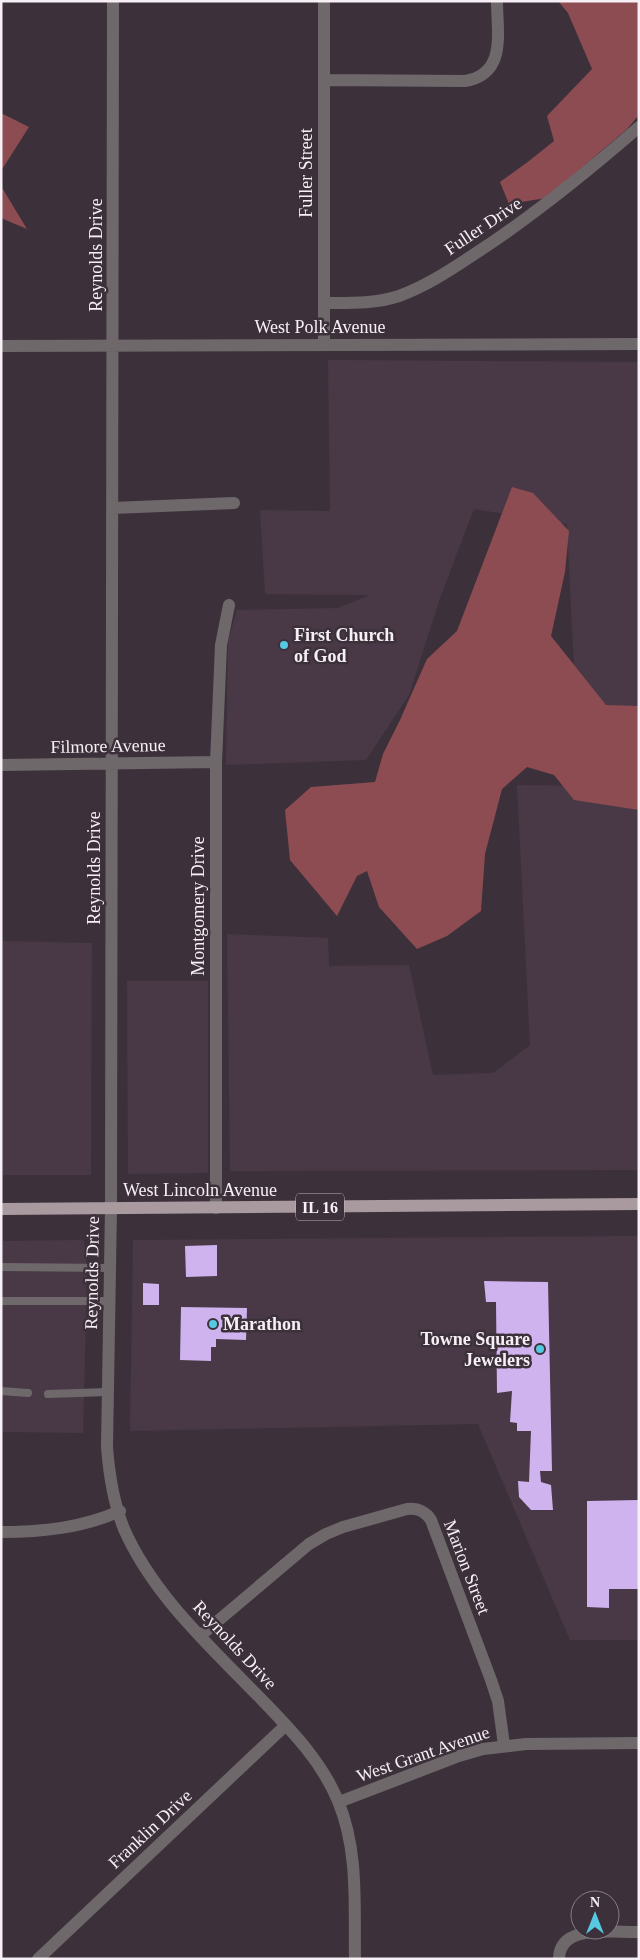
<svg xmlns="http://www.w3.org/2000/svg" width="640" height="1960" viewBox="0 0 640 1960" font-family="'Times New Roman',serif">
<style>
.built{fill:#493947}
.forest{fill:#8d4c51}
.building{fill:#cfb3ee}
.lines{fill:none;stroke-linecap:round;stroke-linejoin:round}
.service{stroke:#6f686b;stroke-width:8}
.minor{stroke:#6f686b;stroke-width:12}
.primary{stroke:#a99a9f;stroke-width:12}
.poi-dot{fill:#56c9e1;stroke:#3c313a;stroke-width:2}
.labels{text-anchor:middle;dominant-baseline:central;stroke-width:5;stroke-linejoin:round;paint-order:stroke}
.shield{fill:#3c313a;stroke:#beb6bd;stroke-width:1}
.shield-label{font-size:16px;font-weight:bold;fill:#f6eff5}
.street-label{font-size:18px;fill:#f6eff5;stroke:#3c313a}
.poi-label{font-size:18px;font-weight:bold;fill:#f6eff5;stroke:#3c313a;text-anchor:start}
</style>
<rect width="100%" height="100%" fill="#3c313a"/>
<path class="built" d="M328,360L639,362V707L576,709L567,524L474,509L440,598L409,695L366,760L226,765L228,641L237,610L338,608L370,595L265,594L260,510L330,511Z
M517,785L639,787V1170L230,1171L227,934L328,938L329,966L409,965L433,1075L493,1073L530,1045Z
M1,941L92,943L91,1175H1Z
M127,981H208V1173L128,1174Z
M639,1236V1640H570L478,1424L130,1431L133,1240Z
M84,1240L87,1273L83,1433L1,1432V1241Z"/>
<path class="forest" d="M558,1H639V115L627,129L546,198L509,204L500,182L529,161L554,141L547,116L592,69L568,13Z
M1,113L29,127L1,171Z
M1,186L27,229L1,218Z
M512,487L533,493L569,531L565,572L551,636L606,705L639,706V810L574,800L554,775L527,767L502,789L485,854L481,911L447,936L417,949L379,907L367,871L357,876L337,916L290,860L285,810L311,787L375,782L383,754L400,720L427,659L457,631Z"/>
<path class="building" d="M217,1245V1276L186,1277L185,1246Z
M484,1281L548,1282L552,1471H540L541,1482L551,1485L553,1510H531L519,1497L518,1481L529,1482L531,1431H517V1423L510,1422L512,1391L497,1393L496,1302H486Z
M143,1283L159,1284V1305H143Z
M181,1307L247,1308L246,1340L216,1339V1347H211V1361L180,1360Z
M639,1500V1589H609V1608L587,1607V1501Z"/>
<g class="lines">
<path class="service" d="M1,1267L110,1268
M1,1301H109
M1,1391L28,1393
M48,1394L108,1392"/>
<path class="minor" d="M113,1L111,1208L107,1447C109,1474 114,1504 124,1529C154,1597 213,1649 264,1702C293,1732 322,1762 338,1801C359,1851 354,1907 355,1959
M324,1V345
M324,80L465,81C507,74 497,33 497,1
M324,303C349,303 375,304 399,296C426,286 449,271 473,255C532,217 586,173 639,127
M1,346L639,344
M113,508L234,503
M1,765L216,762
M216,1208V762L221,645L229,605
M1,1532C42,1532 82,1528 120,1511
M200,1636L309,1544L326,1534L343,1527L407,1509C418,1508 425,1511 431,1520L491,1680L498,1701L504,1745
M339,1802L459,1756L483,1749L526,1744L639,1743
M38,1959L286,1725
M559,1959C559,1923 614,1933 639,1932"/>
<path class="primary" d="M1,1209L639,1204"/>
</g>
<g class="poi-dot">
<circle cx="284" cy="645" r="5"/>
<circle cx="213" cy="1324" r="5"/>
<circle cx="540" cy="1349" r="5"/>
</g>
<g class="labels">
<rect class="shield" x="296" y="1193.5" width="48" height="27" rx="4"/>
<g class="shield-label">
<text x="320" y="1207">IL 16</text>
</g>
<g class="street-label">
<text transform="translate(306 173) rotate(-90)">Fuller Street</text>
<text transform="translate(483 226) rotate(-34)">Fuller Drive</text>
<text transform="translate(96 255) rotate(-90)">Reynolds Drive</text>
<text x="320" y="327">West Polk Avenue</text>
<text transform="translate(108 746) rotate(-1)">Filmore Avenue</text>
<text transform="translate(94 868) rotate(-90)">Reynolds Drive</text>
<text transform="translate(198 906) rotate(-90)">Montgomery Drive</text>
<text x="200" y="1190">West Lincoln Avenue</text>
<text transform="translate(92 1273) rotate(-89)">Reynolds Drive</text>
<text transform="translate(467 1567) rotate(69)">Marion Street</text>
<text transform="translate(235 1645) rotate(47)">Reynolds Drive</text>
<text transform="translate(423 1754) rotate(-19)">West Grant Avenue</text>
<text transform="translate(150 1829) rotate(-43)">Franklin Drive</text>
</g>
<g class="poi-label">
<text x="294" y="635">First Church<tspan x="294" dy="21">of God</tspan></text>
<text x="223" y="1324">Marathon</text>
<text x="530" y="1339" text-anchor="end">Towne Square<tspan x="530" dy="21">Jewelers</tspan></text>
</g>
</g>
<rect width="640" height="1960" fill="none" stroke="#f6eff5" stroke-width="5"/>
<g transform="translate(595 1915)"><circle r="24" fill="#3c313a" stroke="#867d85"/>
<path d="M0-4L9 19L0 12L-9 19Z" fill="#56c9e1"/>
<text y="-8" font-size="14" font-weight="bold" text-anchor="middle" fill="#f6eff5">N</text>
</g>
</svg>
